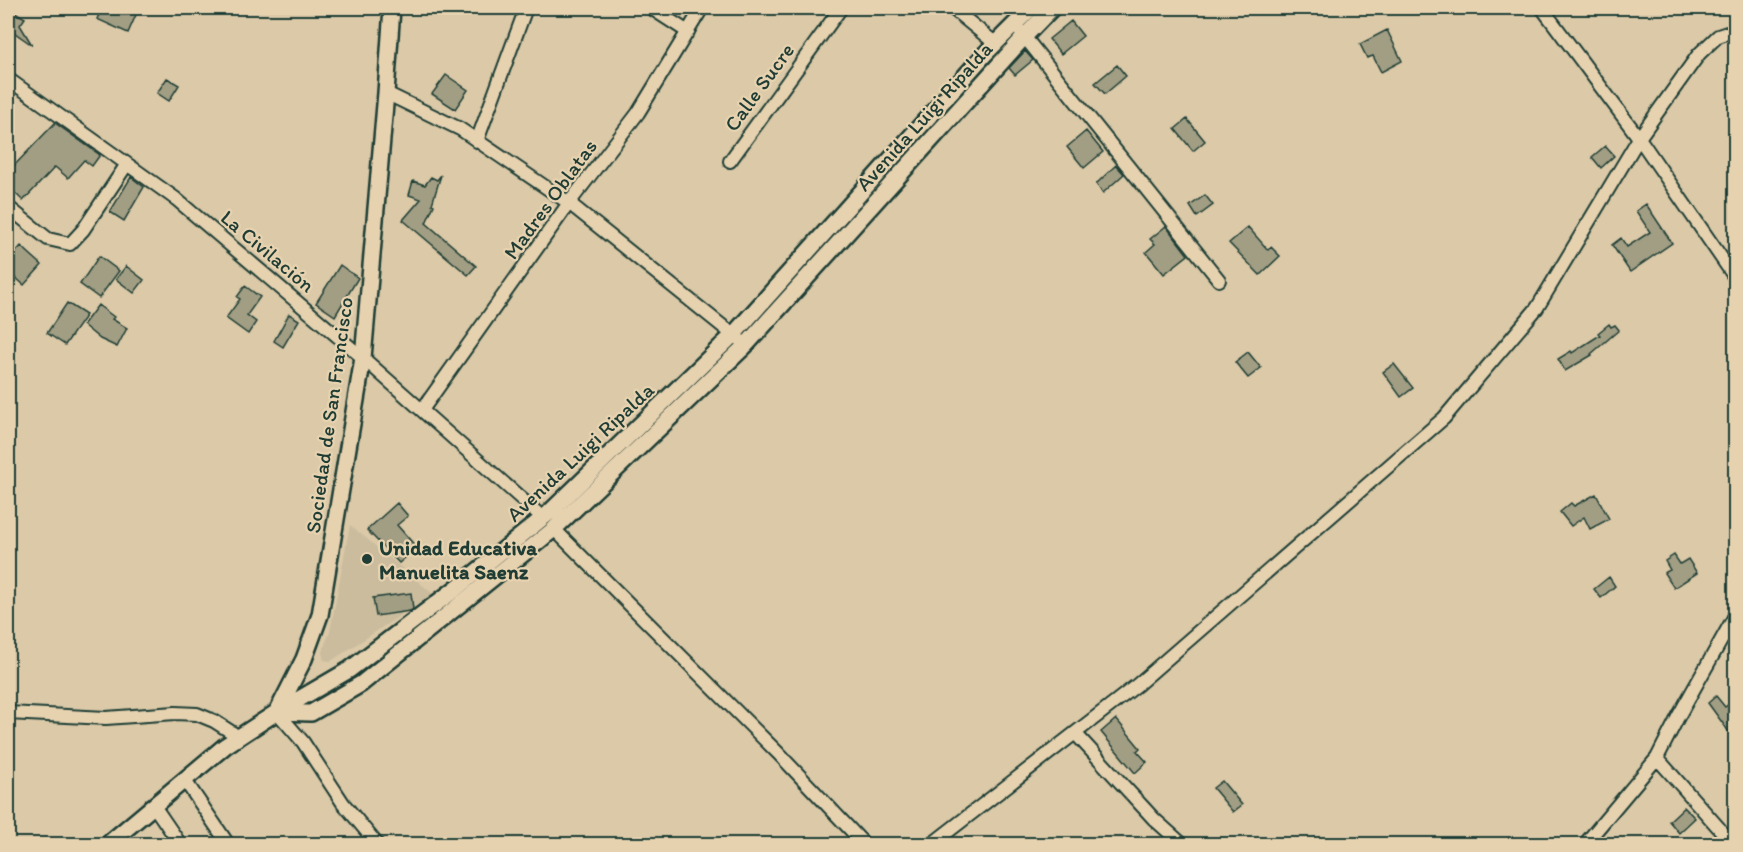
<svg xmlns="http://www.w3.org/2000/svg" width="1743" height="852" viewBox="0 0 1743 852" font-family="Itim,sans-serif">
<style>
.built{fill:#cabc9d}
.building{fill:#a19e84;stroke:#1f3d34;stroke-width:1.5}
.lines{fill:none;stroke-linecap:round;stroke-linejoin:round}
.minor-casing{stroke:#1f3d34;stroke-width:16}
.tertiary-casing{stroke:#1f3d34;stroke-width:20}
.minor{stroke:#e7d2b0;stroke-width:12}
.tertiary{stroke:#e7d2b0;stroke-width:15}
.poi-dot{fill:#1f3d34;stroke:#e7d2b0;stroke-width:2}
.labels{text-anchor:middle;dominant-baseline:central;stroke-width:4.5;stroke-linejoin:round;paint-order:stroke}
.street-label{font-size:21px;fill:#1f3d34;stroke:#e7d2b0}
.poi-label{font-size:21px;font-weight:bold;fill:#1f3d34;stroke:#e7d2b0;text-anchor:start}
</style>
<rect width="100%" height="100%" fill="#dbc9a8"/>
<filter id="ink" filterUnits="userSpaceOnUse"><feTurbulence type="fractalNoise" baseFrequency=".0167" numOctaves="2"/><feDisplacementMap in="SourceGraphic" scale="12" xChannelSelector="R" yChannelSelector="G"/><feConvolveMatrix kernelMatrix="1 2 1 2 8 2 1 2 1" color-interpolation-filters="sRGB"/></filter>
<g filter="url(#ink)">
<path class="built" d="M350,525L433,594L331,661L324,660L322,652L330,632Z"/>
<path class="building" d="M8,8L25,18L20,25L32,45L8,28Z
M102,8H139L128,33L97,19Z
M1071,21L1083,36L1061,54L1049,39Z
M1387,30L1402,61L1381,72L1373,56L1367,58L1360,44Z
M1025,51L1033,60L1015,75L1009,68Z
M1117,65L1126,76L1105,94L1095,83Z
M446,75L468,90L455,109L432,94Z
M167,78L179,85L169,101L157,93Z
M1187,119L1205,141L1193,151L1175,129Z
M55,123L100,155L92,166L84,160L68,178L55,167L23,201L8,186V172Z
M1086,131L1103,152L1084,168L1067,147Z
M1605,146L1614,156L1601,168L1592,157Z
M1116,165L1124,174L1103,193L1096,184Z
M441,175L432,204L434,205L426,223L476,266L468,275L403,220L421,199L409,195L413,181L425,185L431,177L437,180Z
M131,177L144,187L124,221L110,212Z
M1205,195L1213,205L1197,217L1190,206Z
M1646,204L1672,243L1630,272L1612,245L1621,238L1627,247L1650,232L1636,211Z
M1166,226L1188,255L1164,274L1146,252L1155,244L1150,239Z
M1248,227L1268,250L1271,247L1280,256L1260,275L1229,243Z
M21,246L42,265L24,285L8,271V261Z
M99,256L119,271L99,298L80,284Z
M340,265L358,278L335,316L316,303Z
M126,266L144,280L134,293L116,279Z
M245,286L260,297L247,315L256,322L248,334L226,318L240,299L237,297Z
M67,303L86,315L65,345L47,333Z
M98,305L114,317L112,319L127,328L117,347L100,339L83,325Z
M289,314L299,320L283,347L274,341Z
M1609,324L1611,327L1615,325L1619,330L1591,354L1592,355L1565,371L1558,359L1571,351L1572,353L1600,335L1598,333Z
M1248,352L1261,368L1248,378L1235,362Z
M1394,364L1413,388L1401,397L1383,372Z
M1596,494L1609,519L1590,529L1584,517L1571,526L1560,512L1571,503L1574,506Z
M397,503L408,516L397,525L417,548L399,563L367,530Z
M1674,555L1680,564L1688,559L1697,573L1674,588L1664,573L1670,570L1665,561Z
M1609,577L1615,586L1601,598L1594,589Z
M411,593L413,609L410,611L376,616L373,598Z
M1716,696L1725,707L1736,699V727L1729,732L1708,703Z
M1116,719L1140,748L1137,751L1147,762L1135,773L1101,732Z
M1222,781L1242,805L1233,812L1213,788Z
M1684,807L1695,818L1679,833L1669,821Z"/>
<g class="lines">
<g class="minor-casing">
<path id="minor" d="M651,8L688,32
M952,8L996,44
M1542,8L1639,138L1736,279
M1019,30L1219,280
M8,79L176,199L363,358L543,518
M386,93L460,129L569,203L746,345
M477,141L526,8
M730,161L841,8
M8,207L48,239L70,244L83,230L127,164
M422,410L569,203L638,113L702,8
M554,529L778,753L864,844
M277,712L303,742L343,803L377,844
M8,713L106,718L175,713L197,714L214,721L239,737
M1075,733L1154,819L1182,844
M1657,758L1733,844
M184,779L228,844
M154,806L180,844
M932,844L1137,685L1444,418L1537,308L1639,138L1699,54L1718,36L1736,30
M1585,844L1657,758L1678,717L1736,614"/>
</g>
<g class="tertiary-casing">
<path id="tertiary" d="M277,712L311,713L361,684L554,529L746,345L1025,36L1052,8
M277,712L304,659L320,615L363,358L386,93L392,8
M108,844L225,746L277,712L349,670L454,590L549,513L734,334L985,54L1031,8"/>
</g>
<use href="#minor" class="minor"/>
<use href="#tertiary" class="tertiary"/>
</g>
</g>
<circle class="poi-dot" cx="367" cy="559" r="6"/>
<g class="labels">
<g class="street-label">
<text transform="translate(759 87) rotate(-54)">Calle Sucre</text>
<text transform="translate(924 116) rotate(-48)">Avenida Luigi Ripalda</text>
<text transform="translate(550 199) rotate(-54)">Madres Oblatas</text>
<text transform="translate(268 251) rotate(40)">La Civilación</text>
<text transform="translate(329 415) rotate(-82)">Sociedad de San Francisco</text>
<text transform="translate(580 452) rotate(-43)">Avenida Luigi Ripalda</text>
</g>
<g class="poi-label">
<text x="379" y="547">Unidad Educativa<tspan x="379" dy="24">Manuelita Saenz</tspan></text>
</g>
</g>
<rect width="1743" height="852" fill="none" stroke="#e7d2b0" stroke-width="30"/>
<rect x="15" y="15" width="1713" height="822" fill="none" stroke="#1f3d34" stroke-width="2" filter="url(#ink)"/>
</svg>
